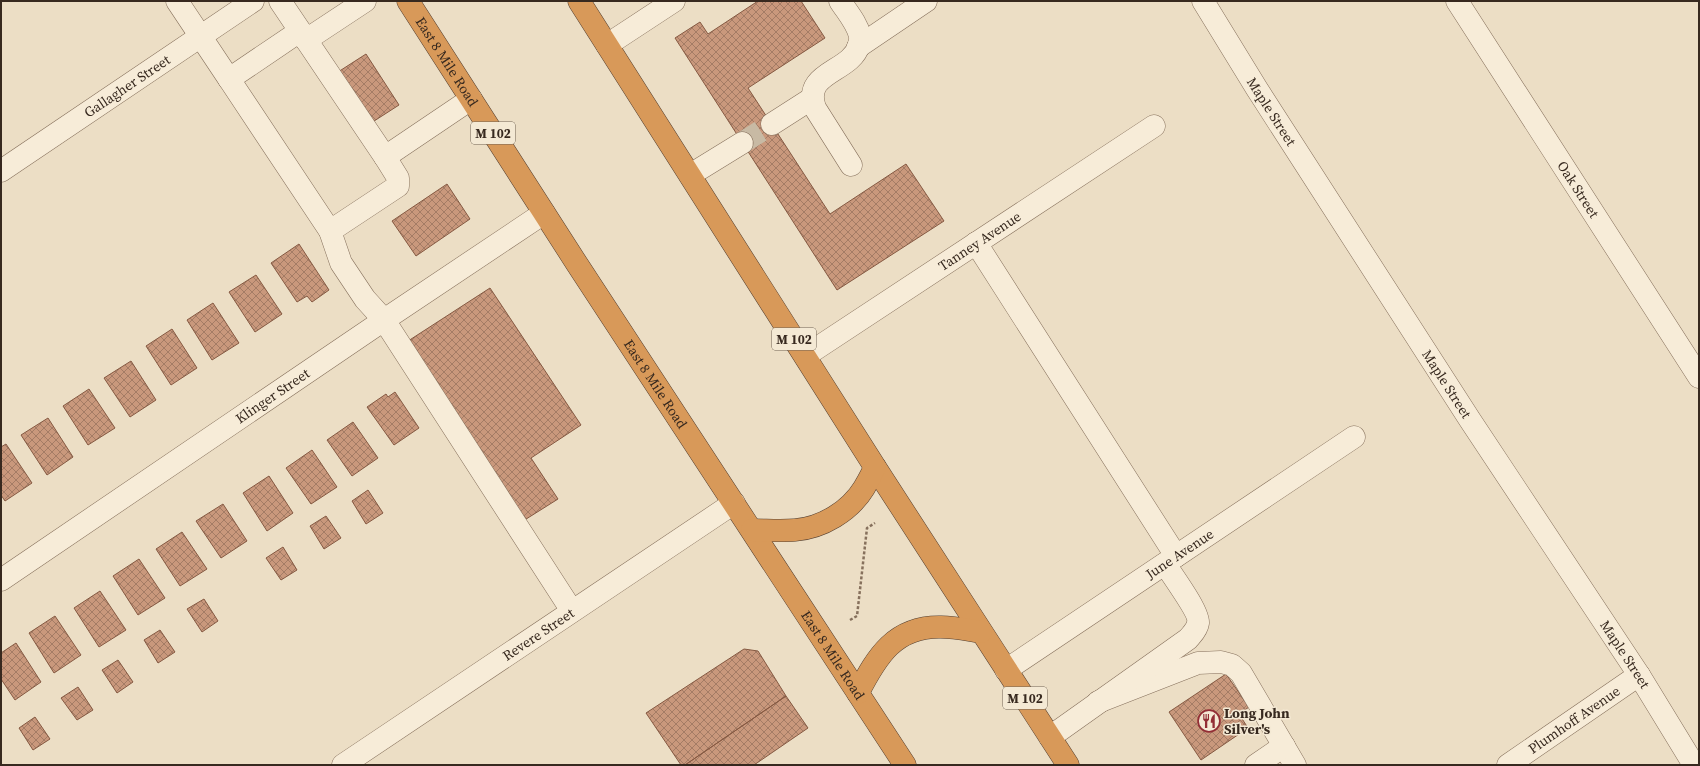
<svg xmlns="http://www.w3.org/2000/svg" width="1700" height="766" viewBox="0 0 1700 766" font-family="'Source Serif 4',serif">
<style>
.building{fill:url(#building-cross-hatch);stroke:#855942}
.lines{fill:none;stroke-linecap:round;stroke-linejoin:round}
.minor-tunnel{stroke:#c8baa4;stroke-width:22;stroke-dasharray:22 11;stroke-linecap:butt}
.minor-casing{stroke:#86705c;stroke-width:23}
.highway-casing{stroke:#543f30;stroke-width:23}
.path{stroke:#86705c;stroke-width:2.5;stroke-dasharray:3 2;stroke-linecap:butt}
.minor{stroke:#f7ecd8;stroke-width:22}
.highway{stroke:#d89959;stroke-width:22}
.labels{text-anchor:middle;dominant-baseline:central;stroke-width:3;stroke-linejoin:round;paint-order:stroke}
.shield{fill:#f4e9d4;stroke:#706355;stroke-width:1}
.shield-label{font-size:13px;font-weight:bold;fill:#37291f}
.street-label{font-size:14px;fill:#37291f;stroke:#f4e9d4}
.poi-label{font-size:14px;font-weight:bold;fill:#37291f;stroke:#f4e9d4;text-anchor:start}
</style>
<defs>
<pattern id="building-cross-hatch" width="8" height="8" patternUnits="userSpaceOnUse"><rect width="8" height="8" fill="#c9987c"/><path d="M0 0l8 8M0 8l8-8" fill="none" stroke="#a47c65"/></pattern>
</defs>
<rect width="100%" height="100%" fill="#ecdec5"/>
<path class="building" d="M758,1H801L825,38L748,88L830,214L906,164L944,221L837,290L675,38L700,22L708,34Z
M366,54L399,105L357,132L324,81Z
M447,184L470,219L416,256L392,221Z
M299,244L329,290L312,302L307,296L297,302L271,263Z
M256,275L282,314L255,332L229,292Z
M490,288L581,425L531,458L558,499L523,521L405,343Z
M213,303L239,343L212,360L187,320Z
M172,329L197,368L171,385L146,346Z
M131,361L156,400L130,417L104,378Z
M89,389L115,428L88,445L63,406Z
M395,392L419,428L394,445L367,407L386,394L388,397Z
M48,418L73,457L47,475L21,435Z
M353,422L378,458L352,476L327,440Z
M6,444L32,483L5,501L1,495V447Z
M312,450L337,487L311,504L286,468Z
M269,476L293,513L267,531L243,493Z
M368,490L383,513L366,524L352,501Z
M223,504L247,541L221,558L196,521Z
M326,516L341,538L324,549L310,526Z
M182,532L207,569L180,586L156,549Z
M283,547L297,570L281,580L266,558Z
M139,559L165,598L138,615L113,576Z
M100,591L126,630L99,647L74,608Z
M204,599L218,621L202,632L187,609Z
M55,616L81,655L54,673L29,633Z
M160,630L175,652L158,663L144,640Z
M16,643L41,682L15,700L1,679V653Z
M744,649L758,651L786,696L685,765H681L646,713Z
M118,660L133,682L117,693L102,670Z
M1226,674L1249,707L1239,714L1248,728L1201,760L1169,712Z
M78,687L93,710L77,720L61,698Z
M786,696L808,728L754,765H685Z
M35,717L50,739L33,750L19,728Z"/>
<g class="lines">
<path class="minor-tunnel" d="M742,143L772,124"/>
<g class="minor-casing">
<g id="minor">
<path d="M177,1L229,79L300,31"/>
<path d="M280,1L385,157L471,99"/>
<path d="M840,1C847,12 857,23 860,36C861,39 859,42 859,45C851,73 802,71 815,108L851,165"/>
<path id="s1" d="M1203,1L1257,89L1470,420L1639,675L1694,765"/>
<path id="s2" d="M1457,1L1699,377"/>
<path d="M306,40L365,1"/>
<path d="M607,45L674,1"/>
<path d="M858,47L926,1"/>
<path d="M229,79L330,231L341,263L365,299L384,320L572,611"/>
<path d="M772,124L811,99"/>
<path id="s3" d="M1,171L253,1"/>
<path d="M690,175L742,143"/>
<path d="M330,231L398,186V178L385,157"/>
<path d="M976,243L1176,556"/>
<path id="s4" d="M805,356L1154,126"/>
<path id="s5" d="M1,580L384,320L544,213"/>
<path id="s6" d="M1006,670L1354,437"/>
<path d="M1098,702L1198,663L1221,662L1232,665L1241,673L1295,765"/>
<path d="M1050,737L1188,639C1192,634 1197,630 1198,623C1200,613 1172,575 1165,564"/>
<path id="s7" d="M343,765L734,503"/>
<path d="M1256,765L1284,746"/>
<path id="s8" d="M1508,765L1639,675"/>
</g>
</g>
<g class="highway-casing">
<g id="highway">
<path id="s9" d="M408,1L577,264L905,765"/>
<path d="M579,1L875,467L1068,765"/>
<path d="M752,530C766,530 781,531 795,530C822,528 850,511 864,488C868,481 872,474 875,467"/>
<path d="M858,693C877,656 895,626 941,627C955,627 968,630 981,632"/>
</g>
</g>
<path class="path" d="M850,620L857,616L867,528L875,523"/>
<use href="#minor" class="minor"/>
<use href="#highway" class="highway"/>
</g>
<defs>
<g id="restaurant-ring" transform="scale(1.15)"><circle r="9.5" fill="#f4e9d4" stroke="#932e35" stroke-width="1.5"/><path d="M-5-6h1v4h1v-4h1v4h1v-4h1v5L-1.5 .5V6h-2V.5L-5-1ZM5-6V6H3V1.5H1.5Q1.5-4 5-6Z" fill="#932e35"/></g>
</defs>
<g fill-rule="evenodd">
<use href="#restaurant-ring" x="1209" y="721"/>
</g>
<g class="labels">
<g class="shield">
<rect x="471" y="122" width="44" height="22" rx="3"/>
<rect x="772" y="328" width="44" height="22" rx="3"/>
<rect x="1003" y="687" width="44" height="22" rx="3"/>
</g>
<g class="shield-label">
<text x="493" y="133">M 102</text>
<text x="794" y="339">M 102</text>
<text x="1025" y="698">M 102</text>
</g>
<g class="street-label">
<text stroke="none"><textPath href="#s9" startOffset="72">East 8 Mile Road</textPath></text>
<text stroke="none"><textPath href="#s3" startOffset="152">Gallagher Street</textPath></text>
<text stroke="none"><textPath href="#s1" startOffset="130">Maple Street</textPath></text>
<text stroke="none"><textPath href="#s2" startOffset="224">Oak Street</textPath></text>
<text stroke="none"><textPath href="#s4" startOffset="209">Tanney Avenue</textPath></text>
<text stroke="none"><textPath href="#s9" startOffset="456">East 8 Mile Road</textPath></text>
<text stroke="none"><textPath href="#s1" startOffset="454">Maple Street</textPath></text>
<text stroke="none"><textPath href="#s5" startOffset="328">Klinger Street</textPath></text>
<text stroke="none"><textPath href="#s6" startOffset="209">June Avenue</textPath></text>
<text stroke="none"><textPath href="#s7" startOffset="235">Revere Street</textPath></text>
<text stroke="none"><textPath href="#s1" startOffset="778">Maple Street</textPath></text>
<text stroke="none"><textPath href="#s9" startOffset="780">East 8 Mile Road</textPath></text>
<text stroke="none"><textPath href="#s8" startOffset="80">Plumhoff Avenue</textPath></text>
</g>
<g class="poi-label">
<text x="1224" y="713">Long John<tspan x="1224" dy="16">Silver's</tspan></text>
</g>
</g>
<rect width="1700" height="766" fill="none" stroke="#37291f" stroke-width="4"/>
</svg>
